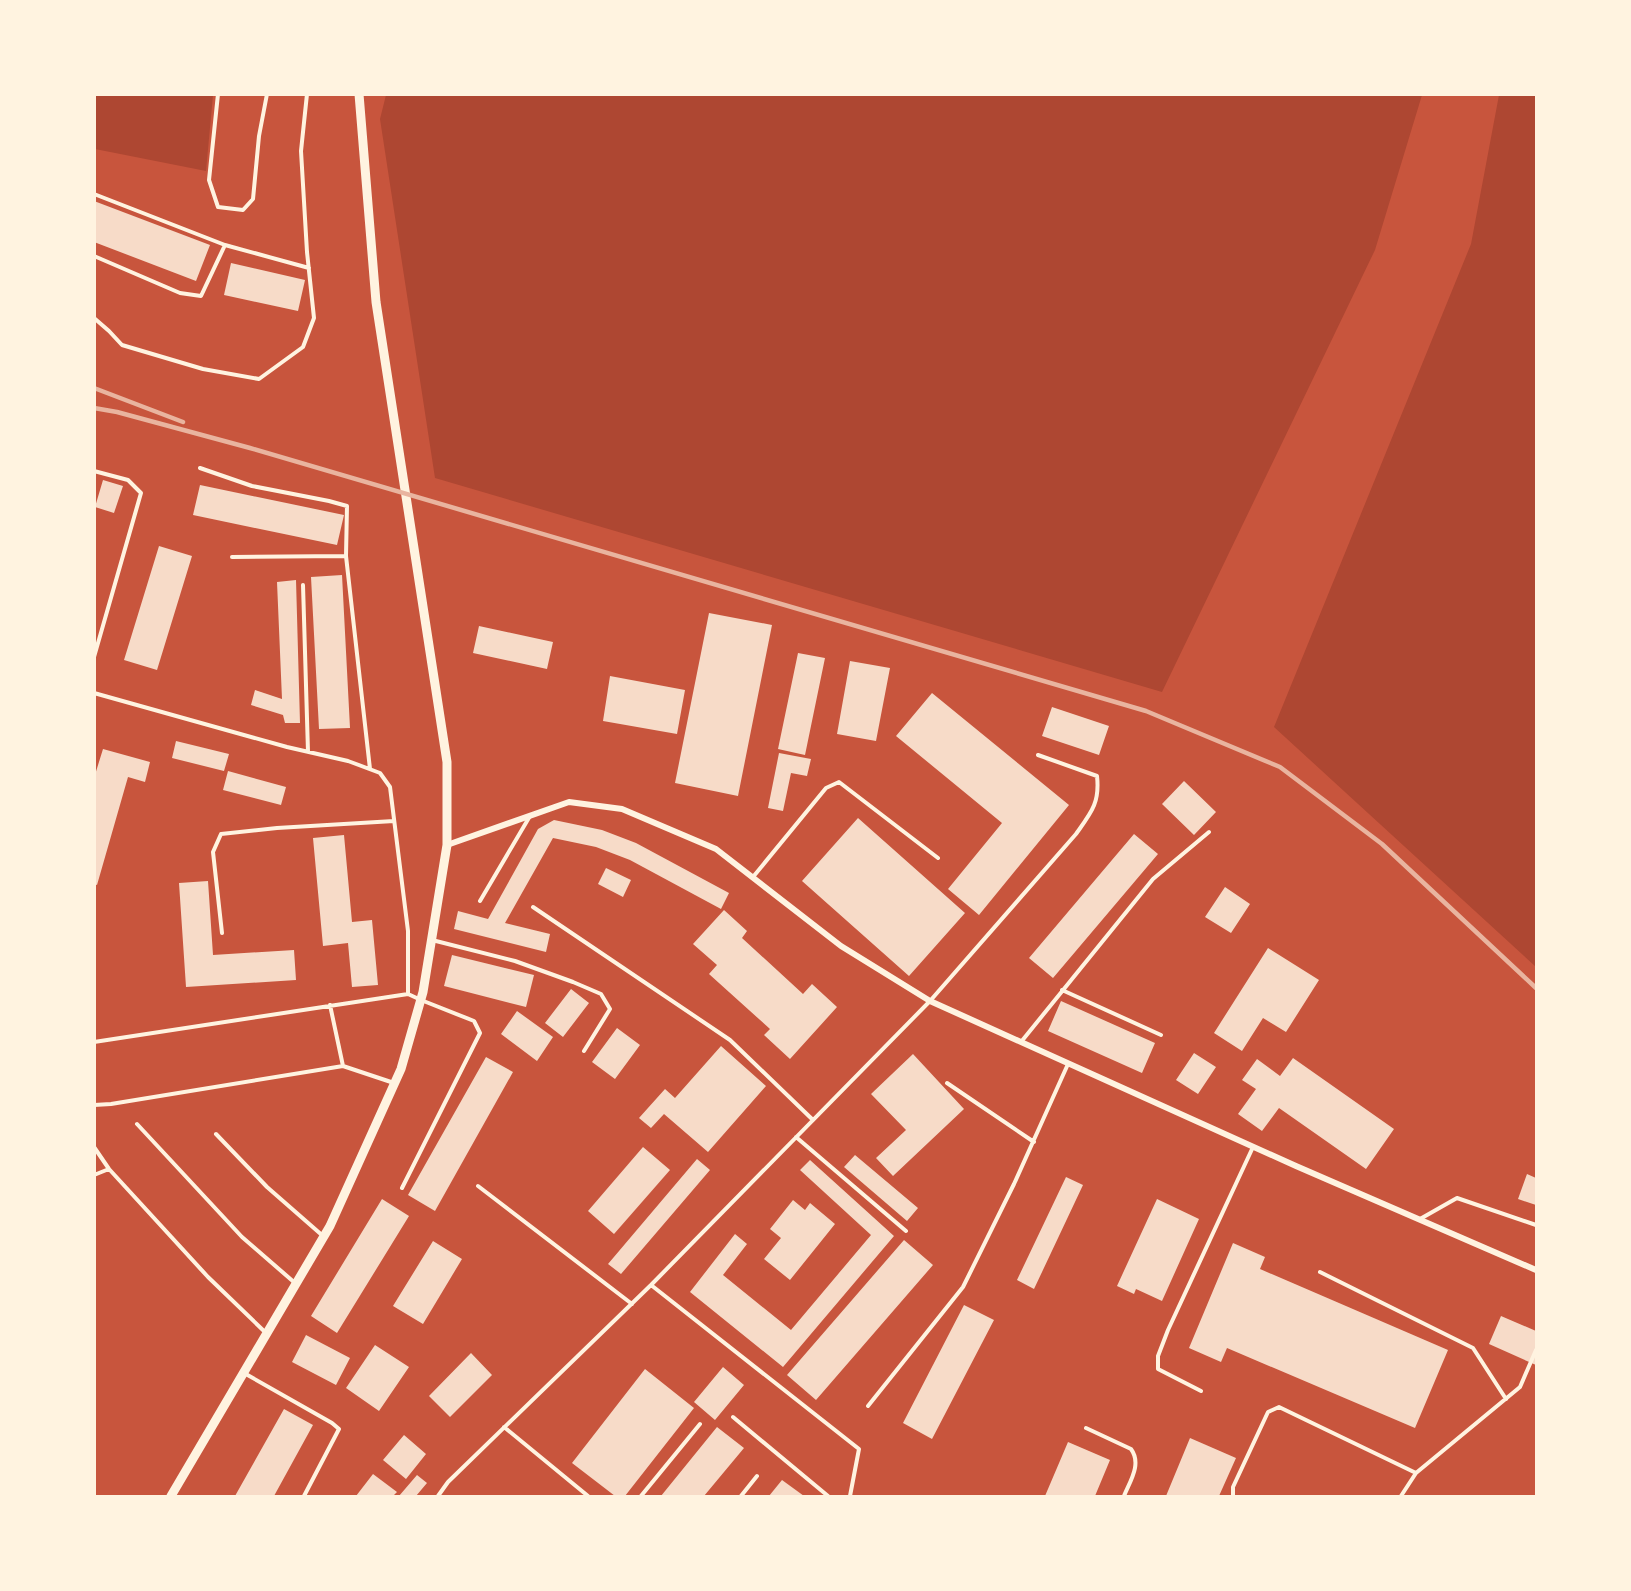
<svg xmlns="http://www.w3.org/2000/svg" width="1631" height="1591" viewBox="0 0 1631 1591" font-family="'Source Serif 4',serif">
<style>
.green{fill:#ae4732}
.building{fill:#f7dbc8}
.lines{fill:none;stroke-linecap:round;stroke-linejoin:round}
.service{stroke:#fff3e0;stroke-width:4}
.minor{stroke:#fff3e0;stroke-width:6}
.secondary{stroke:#fff3e0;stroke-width:9}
.rail{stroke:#e9b49f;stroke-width:4.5}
</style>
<rect width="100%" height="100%" fill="#c8553d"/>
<path class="green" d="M94,95H213L206,171L95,149Z
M386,95L1422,94V95L1375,250L1162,692L435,478L380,119Z
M1499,95H1536V967L1274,727L1471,244Z"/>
<path class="building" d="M94,201L210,245L196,281L94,242Z
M231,263L305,280L298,311L224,295Z
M103,480L123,486L114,513L95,507Z
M200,485L344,515L337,545L193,515Z
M159,546L192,556L157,670L124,660Z
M342,575L350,728L319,729L311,577Z
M296,580L300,723H285L283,715L251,705L255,690L282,699L277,582Z
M709,613L772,625L738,796L675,783Z
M479,626L553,642L547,669L473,653Z
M798,653L825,658L805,755L778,749Z
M850,661L890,668L876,741L837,734Z
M610,676L685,690L677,734L603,721Z
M932,693L1069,805L979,915L948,889L1002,823L896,736Z
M1052,707L1109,726L1099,755L1042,736Z
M176,741L229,754L224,771L172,758Z
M103,749L150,762L145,782L128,777L97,885L94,884V778Z
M779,753L811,759L807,776L791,773L783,811L768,808Z
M228,771L286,787L281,805L223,790Z
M1184,781L1216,812L1194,835L1162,804Z
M858,818L965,913L909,976L802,881Z
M554,820L602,830L636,843L729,893L721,909L630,860L596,847L553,838L505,923L550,934L546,952L454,929L458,911L488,919L538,829Z
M1134,834L1158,854L1053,978L1029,958Z
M344,835L352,922L372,920L378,985L352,987L348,943L323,946L313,838Z
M606,868L631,880L623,897L598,884Z
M208,881L213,955L294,950L296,980L186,987L179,883Z
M1225,887L1250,904L1231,933L1205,917Z
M724,910L747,931L742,938L803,994L812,984L837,1007L790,1059L764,1035L770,1029L709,974L717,965L693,944Z
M1268,948L1319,980L1286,1032L1263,1018L1242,1051L1214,1033Z
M452,955L534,975L526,1007L444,986Z
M571,989L589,1003L563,1037L545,1023Z
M1061,1001L1155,1043L1142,1073L1048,1031Z
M517,1011L553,1037L537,1061L501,1034Z
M617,1028L640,1045L615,1079L592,1062Z
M721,1046L766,1086L708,1152L664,1114L651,1128L639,1118L665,1089L675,1098Z
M1194,1053L1216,1067L1198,1094L1176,1080Z
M913,1054L964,1109L893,1176L876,1158L906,1130L871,1094Z
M486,1057L513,1072L435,1211L408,1195Z
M1293,1058L1394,1129L1366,1169L1279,1108L1262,1131L1238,1114L1256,1089L1242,1080L1257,1059L1280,1076Z
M643,1147L670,1170L614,1234L588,1211Z
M855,1155L918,1208L907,1221L844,1167Z
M697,1159L710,1170L621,1274L608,1264Z
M810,1160L894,1236L783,1367L690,1292L735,1234L747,1244L723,1275L791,1330L871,1235L800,1170Z
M1527,1174L1536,1178V1205L1518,1199Z
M1066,1177L1083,1185L1034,1289L1017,1280Z
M382,1199L409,1216L337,1333L311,1316Z
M1157,1199L1199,1219L1162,1301L1136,1289L1134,1294L1117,1286Z
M793,1200L805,1210L810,1203L835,1224L790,1280L764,1259L781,1238L770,1229Z
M904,1240L933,1265L816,1400L787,1375Z
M433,1241L462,1259L423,1324L393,1306Z
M1233,1243L1265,1257L1260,1269L1448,1350L1415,1428L1227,1348L1221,1362L1189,1348Z
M964,1305L994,1320L932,1439L903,1423Z
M1501,1316L1536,1331V1365L1489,1344Z
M306,1335L350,1358L336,1385L292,1362Z
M375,1345L409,1367L379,1411L346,1388Z
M471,1353L492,1375L450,1417L429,1396Z
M723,1367L744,1385L715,1420L694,1402Z
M645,1369L694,1408L625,1496H615L572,1463Z
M284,1409L313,1425L274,1496H235Z
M717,1427L744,1448L704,1496H661Z
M404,1435L426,1454L406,1479L383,1460Z
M1190,1438L1236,1458L1219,1496H1166Z
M1068,1442L1110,1460L1095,1496H1045Z
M373,1474L397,1492L393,1496H356Z
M417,1475L427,1483L416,1496H399Z
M782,1480L804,1496H769Z"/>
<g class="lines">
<path class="service" d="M218,94L209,180L218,207L243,210L253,199L259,136L267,94
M94,194L225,245L309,268
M94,256L180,293L201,296L225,245
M94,318L109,331L122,345L203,369L259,379L303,347L314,318L307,252L301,151L307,94
M200,468L252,486L329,501L347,506L346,556L370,769
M94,471L128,480L141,493L94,657
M232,557L346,556
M303,585L308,752
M94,693L287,747L348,761L380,773L390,787L408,931V994L421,1000L474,1021L480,1033L402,1188
M753,877L826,788L839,782L938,858
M480,901L530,816
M533,907L730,1040L813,1120
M222,933L213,852L221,834L277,828L394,821
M432,940L515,961L573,982L601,994L610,1009L584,1051
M1062,990L1161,1035
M330,1005L343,1066
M94,1042L408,994
M1021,1042L1153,879L1209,832
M947,1083L1034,1142
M94,1105L111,1104L343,1066L394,1083
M137,1124L242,1237L295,1283
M216,1134L267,1187L323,1236
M796,1137L906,1231
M94,1147L109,1169L208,1277L266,1333
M94,1175L109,1169
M478,1186L632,1304
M1420,1219L1457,1198L1536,1225
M1320,1272L1473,1348L1506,1399
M651,1285L859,1449L850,1496
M244,1373L332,1423L339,1429L304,1496
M1201,1391L1158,1369V1356L1168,1330L1253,1147
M868,1406L963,1287L1014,1184L1068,1064
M733,1417L828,1496
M504,1427L588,1496
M1086,1428L1131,1449C1142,1464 1130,1481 1124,1496
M438,1496L448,1482L651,1285L930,1001L1076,834C1091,813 1100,803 1097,776L1038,755
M641,1496L700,1424
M741,1496L757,1476
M1233,1496V1487L1268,1412L1279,1407L1416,1473
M1401,1496L1416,1473L1520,1387L1536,1350"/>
<path class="minor" d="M447,845L569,802L622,809L716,849L841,946L930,1001L1296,1166L1536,1270"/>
<path class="secondary" d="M171,1496L330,1226L401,1069L423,992L447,845V762L376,302L359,94"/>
<path class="rail" d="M94,388L183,422
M94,408L117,412L250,448L1146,711L1280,767L1382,844L1536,988"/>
</g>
<rect width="1631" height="1591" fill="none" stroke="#fff3e0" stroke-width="192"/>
</svg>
